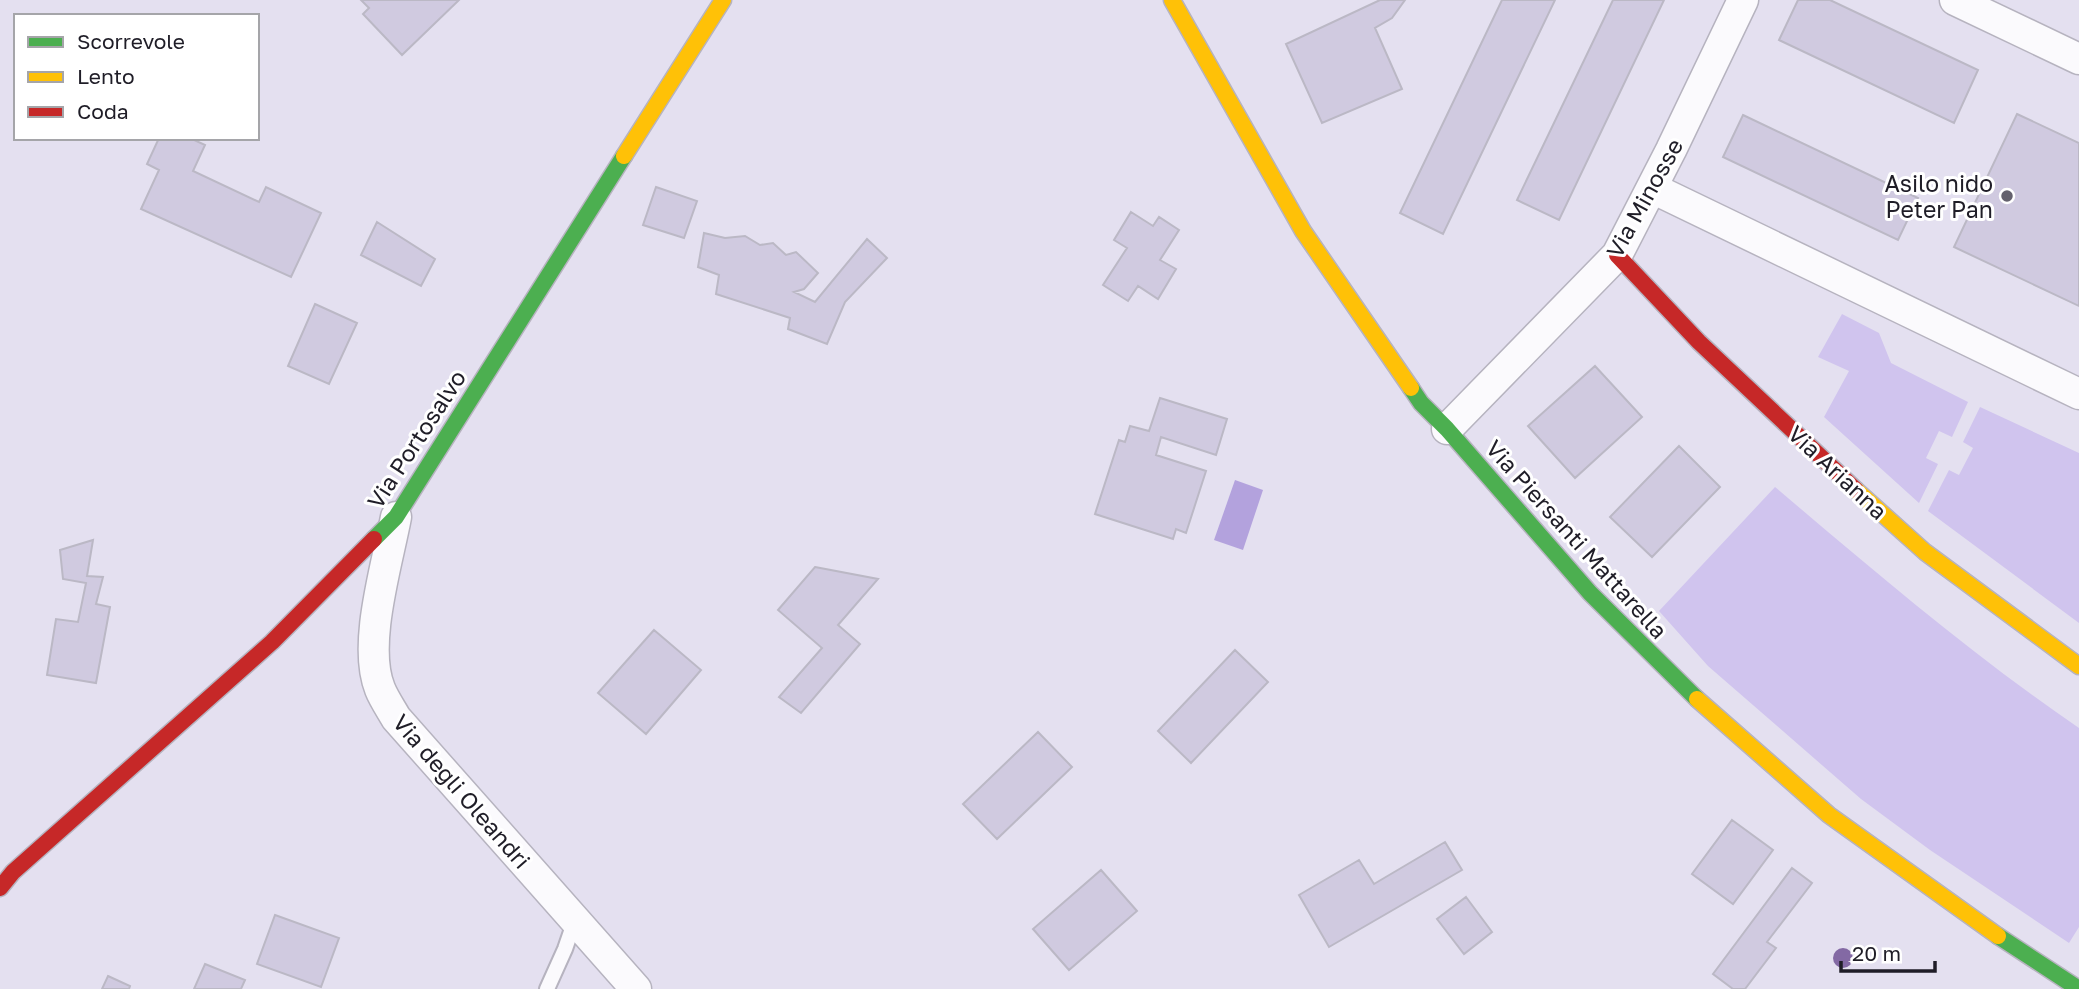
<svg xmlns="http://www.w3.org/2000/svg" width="2079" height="989" viewBox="0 0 2079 989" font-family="'Golos Text',sans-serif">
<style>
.green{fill:#d0c4ee}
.water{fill:#b3a2dd}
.building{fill:#d0cae0;stroke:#bbb8c5;stroke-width:2}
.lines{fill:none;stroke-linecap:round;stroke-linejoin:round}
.lane-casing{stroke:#b6b3bf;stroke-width:18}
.street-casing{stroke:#b6b3bf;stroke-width:33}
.fast-casing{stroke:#b6b3bf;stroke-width:19}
.slow-casing{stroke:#b6b3bf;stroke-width:19}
.jam-casing{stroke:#b6b3bf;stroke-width:19}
.lane{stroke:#fbfafd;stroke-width:14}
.street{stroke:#fbfafd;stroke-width:30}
.fast{stroke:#4caf50;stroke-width:16}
.slow{stroke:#ffc107;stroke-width:16}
.jam{stroke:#c62828;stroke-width:16}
.tree{fill:#8369a4}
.poi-dot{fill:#64616d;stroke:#fff;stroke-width:2.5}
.labels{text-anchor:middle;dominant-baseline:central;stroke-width:6;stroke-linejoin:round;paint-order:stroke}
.poi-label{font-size:23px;fill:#1f1d27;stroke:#fff;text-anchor:end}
.street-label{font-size:23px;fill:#1f1d27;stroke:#fff}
</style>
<rect width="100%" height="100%" fill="#e4e0f0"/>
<path class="green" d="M1842,314L1879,333L1891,363L1968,402L1952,437L1939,431L1926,458L1938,464L1919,503L1824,417L1849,371L1818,357Z
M1980,407L2079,453V623L1928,511L1949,470L1959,475L1973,448L1963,442Z
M1775,487C1873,570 1972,655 2079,728V927L2069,943L1930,850L1861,799L1708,666L1659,611Z"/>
<path class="water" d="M1235,480L1263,490L1243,550L1214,540Z"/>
<path class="building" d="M361,0H459L402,55L363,14L369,8Z
M1380,0H1405L1392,18L1375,28L1402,89L1322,123L1286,44Z
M1502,0H1555L1443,234L1400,213Z
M1613,0H1664L1559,220L1517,200Z
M1798,0H1830L1978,70L1954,123L1779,40Z
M2017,114L2079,143V306L1954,247Z
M1743,115L1918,198L1898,240L1723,157Z
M159,138H190L205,145L193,171L259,202L266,187L321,213L291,277L141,209L159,170L147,164Z
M656,187L697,201L684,238L643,225Z
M1131,212L1153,226L1159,217L1179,230L1160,260L1176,269L1158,299L1138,286L1128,301L1103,285L1127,248L1114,240Z
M377,222L435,259L421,286L361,255Z
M704,233L725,238L745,236L760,245L773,243L786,255L796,252L818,273L804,289L794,292L815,302L867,239L887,258L845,302L827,344L788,329L790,318L716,294L719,275L698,267Z
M315,304L357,323L329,384L288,366Z
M1595,366L1642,417L1575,478L1528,426Z
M1160,398L1227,419L1216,455L1161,437L1156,455L1206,471L1186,533L1176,529L1173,539L1095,514L1119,440L1125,442L1130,426L1149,431Z
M1679,446L1720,487L1652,557L1610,517Z
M93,540L87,576L103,577L96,604L110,607L96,683L47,675L56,619L78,622L86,583L63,579L60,550Z
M815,567L878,579L838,625L860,644L801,713L779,697L822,648L778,610Z
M654,630L701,670L646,734L598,693Z
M1235,650L1268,682L1191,763L1158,731Z
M1038,732L1072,767L997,839L963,804Z
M1732,820L1773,850L1733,904L1692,874Z
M1445,842L1462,870L1329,947L1299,895L1359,860L1374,884Z
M1792,868L1812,883L1767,942L1776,948L1745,989H1733L1713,974Z
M1101,870L1137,911L1069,970L1033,929Z
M1466,897L1492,932L1464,954L1437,919Z
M275,915L339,938L321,987L257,964Z
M205,964L245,980L241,989H194Z
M108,976L130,986L129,989H102Z"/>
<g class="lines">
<g class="lane-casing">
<path id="lane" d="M547,989L565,949L575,920"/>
</g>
<g class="street-casing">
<path id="street" d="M1955,0L2079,59
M1652,188L2079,394
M1447,429L1617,255L1671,150L1743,0
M396,517C387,565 362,645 380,689C384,699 391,709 396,718L636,989"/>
</g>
<g class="fast-casing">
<path id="fast" d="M1411,388L1421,403L1447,429L1590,593L1697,699
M374,539L396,517L624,156
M1998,936L2079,989"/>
</g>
<g class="slow-casing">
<path id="slow" d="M1172,0L1303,231L1411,388
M624,156L723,0
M1856,490L1925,552L2079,666
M1697,699L1829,815L1998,936"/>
</g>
<g class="jam-casing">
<path id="jam" d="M1617,255L1699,342L1856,490
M0,888L13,872L272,642L374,539"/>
</g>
<use href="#lane" class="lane"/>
<use href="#street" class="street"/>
<use href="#fast" class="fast"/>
<use href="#slow" class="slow"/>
<use href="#jam" class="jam"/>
</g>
<circle class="tree" cx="1843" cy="958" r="10"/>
<circle class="poi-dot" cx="2007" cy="196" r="7"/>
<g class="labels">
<g class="poi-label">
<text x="1993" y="183">Asilo nido<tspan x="1993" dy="26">Peter Pan</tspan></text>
</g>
<g class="street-label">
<text transform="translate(1644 198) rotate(-61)">Via Minosse</text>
<text transform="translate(416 439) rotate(-57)">Via Portosalvo</text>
<text transform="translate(1838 472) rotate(43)">Via Arianna</text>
<text transform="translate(1577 539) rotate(48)">Via Piersanti Mattarella</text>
<text transform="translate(462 791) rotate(49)">Via degli Oleandri</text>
</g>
</g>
<rect x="14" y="14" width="245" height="126" fill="#ffffff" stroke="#a5a5a9" stroke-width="2"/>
<rect x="28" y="37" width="35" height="10" fill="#4caf50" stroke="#a5a5a9" stroke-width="2"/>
<text x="77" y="49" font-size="21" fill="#1f1d27">Scorrevole</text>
<rect x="28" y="72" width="35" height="10" fill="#ffc107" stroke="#a5a5a9" stroke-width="2"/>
<text x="77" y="84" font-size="21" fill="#1f1d27">Lento</text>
<rect x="28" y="107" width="35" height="10" fill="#c62828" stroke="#a5a5a9" stroke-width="2"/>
<text x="77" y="119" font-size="21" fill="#1f1d27">Coda</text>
<path d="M1841 961v10h94v-10" fill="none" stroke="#1f1d27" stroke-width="3.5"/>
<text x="1852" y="961" font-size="21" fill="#1f1d27" stroke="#ffffff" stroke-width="5" paint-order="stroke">20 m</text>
</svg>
